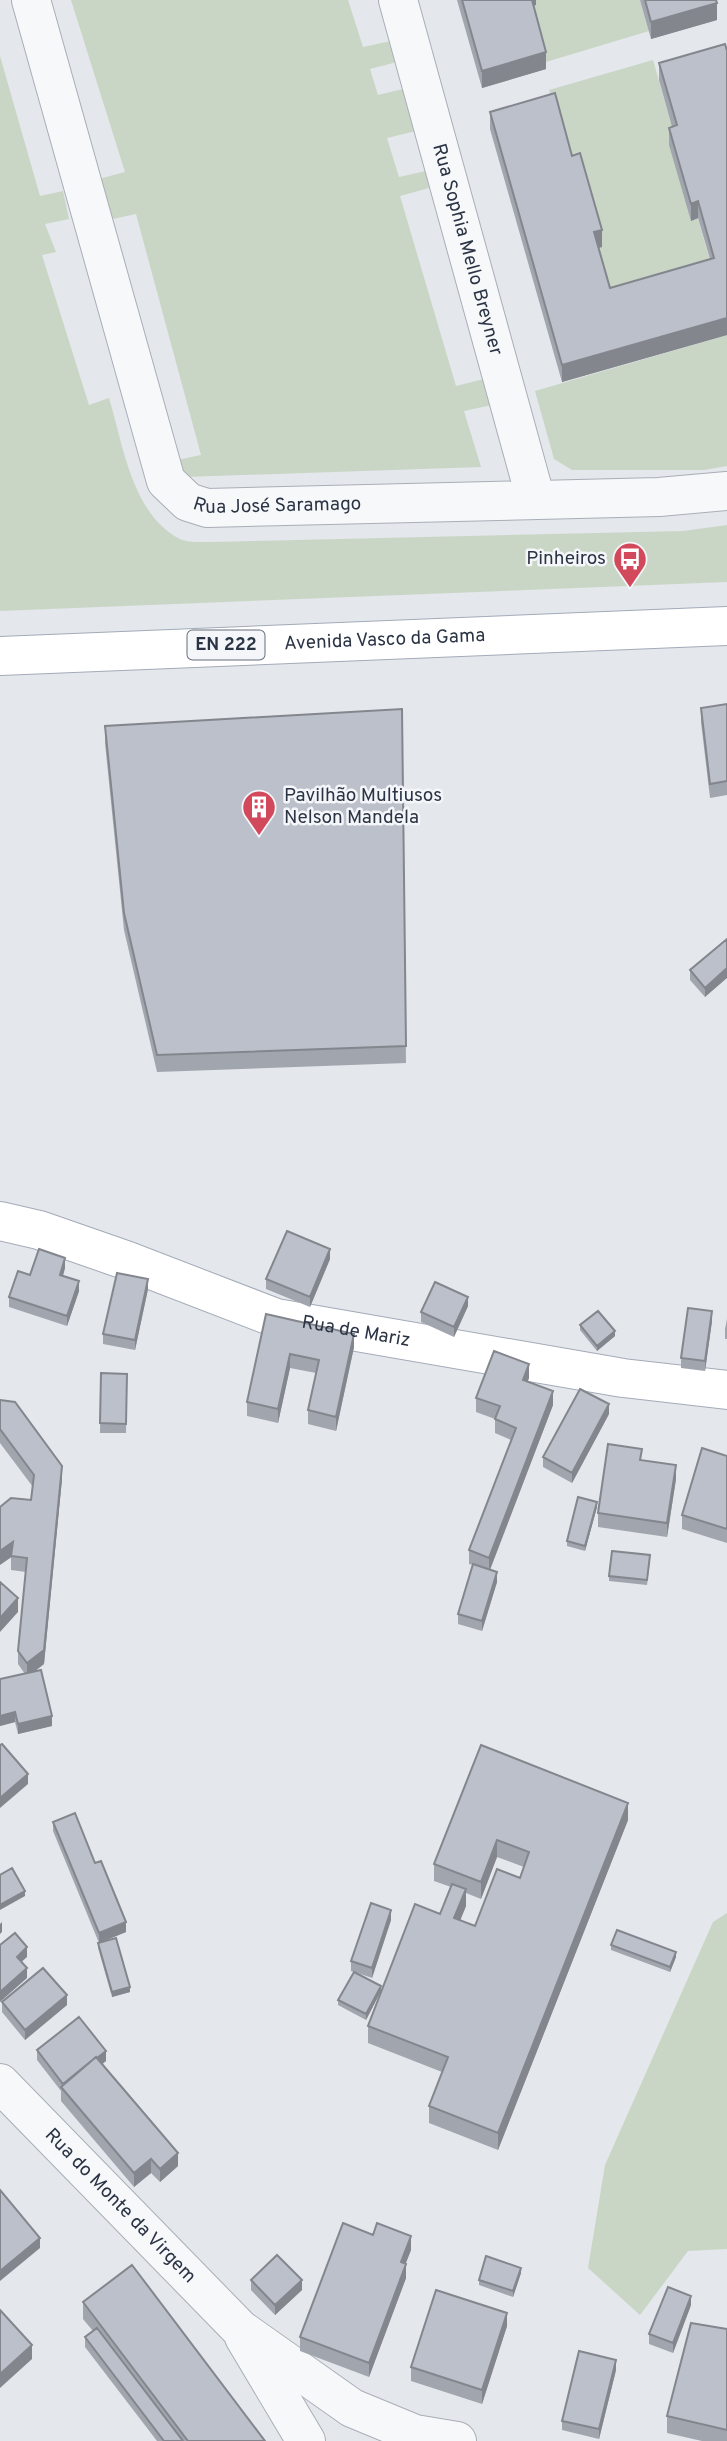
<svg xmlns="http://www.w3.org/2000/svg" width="727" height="2441" viewBox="0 0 727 2441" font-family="Overpass,sans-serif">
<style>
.green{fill:#c9d6c5}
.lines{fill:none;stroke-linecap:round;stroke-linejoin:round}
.minor-casing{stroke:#a9aeb7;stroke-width:40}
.major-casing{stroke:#a3abb8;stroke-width:40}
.minor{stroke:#f7f8fa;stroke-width:38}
.major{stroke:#fff;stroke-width:38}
.wall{fill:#a1a5ae;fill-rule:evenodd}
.shaded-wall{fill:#83868d}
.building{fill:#bbc0ca;stroke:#83868d;stroke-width:2}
.labels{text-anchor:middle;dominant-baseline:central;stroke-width:5;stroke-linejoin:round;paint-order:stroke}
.shield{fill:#f4f6f9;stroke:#676e7b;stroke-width:2}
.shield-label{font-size:18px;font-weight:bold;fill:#2b3445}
.street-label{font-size:19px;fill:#2b3445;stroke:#f4f6f9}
.poi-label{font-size:19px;fill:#2b3445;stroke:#f4f6f9;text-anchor:end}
</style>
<rect width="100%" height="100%" fill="#e4e7ec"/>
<path class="green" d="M71,0H348L363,47L391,41L397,62L370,69L378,95L403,89L416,131L387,138L399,177L426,171L429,188L400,196L456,386L484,379L492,405L464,411L481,467L185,477L177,460L201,455L136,214L108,220L95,180L125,172Z
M528,0H640L649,31L546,62Z
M0,56L40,196L63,191L69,219L45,224L56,252L42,255L89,405L109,398C123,444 132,515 180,539C188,543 203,542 212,542L683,531L727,525V582L0,611Z
M653,60L714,275L610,305L549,90Z
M727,335V466L704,470H572L554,459L535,391Z
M727,1913V2249L688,2251L640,2315L588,2268L605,2165L713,1922Z"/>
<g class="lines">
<g class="minor-casing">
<g id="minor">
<path id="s1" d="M31,0L166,481L188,502L207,508L659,497L727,491"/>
<path id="s2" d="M398,0L536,500"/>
<path id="s3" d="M0,2083L240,2329L352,2408L415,2434L457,2441"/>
<path d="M244,2337L306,2441"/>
</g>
</g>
<g class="major-casing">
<g id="major">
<path id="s4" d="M0,656L727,626"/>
<path id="s5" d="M0,1221L39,1230L128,1261L276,1318L623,1378L727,1390"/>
</g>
</g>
<use href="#minor" class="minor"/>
<use href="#major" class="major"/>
</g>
<path class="wall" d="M457,0H536V5L533,6L546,69L482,88Z
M640,0H716L717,20L651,39Z
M727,51V335L562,382L490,129V112L572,156L602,247L599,248L610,288L710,259L698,218L691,221L669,145V128L672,127L659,80V63Z
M727,704V795L710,798L701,722V708Z
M402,709L406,1063L157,1072L124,930L105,743V726Z
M727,939L705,997L690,980V970Z
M330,1259L310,1307L266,1289V1279Z
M65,1268L63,1276L79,1291L67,1326L9,1307V1297L30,1275Z
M148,1289L135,1350L103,1344V1334Z
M468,1306L454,1337L421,1322V1312Z
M266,1314L354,1347L336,1431L308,1424V1410L316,1373L290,1368L278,1423L247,1416V1402Z
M727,1319V1339H725V1329Z
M712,1321L705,1371L681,1368V1358Z
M580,1325L615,1336L597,1351L580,1330Z
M101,1373L127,1374L126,1433H100Z
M529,1378L528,1381L553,1405L490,1570L497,1582L482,1631L458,1624V1614L473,1565L469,1564V1550L511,1440L495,1433V1419L476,1412V1398Z
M0,1400L62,1479L44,1664L34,1672L52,1726L18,1734L15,1722L0,1726L25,1674L18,1664V1651L26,1572L11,1570V1557L31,1500L33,1487L0,1443Z
M609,1414L572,1483L543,1467V1457Z
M727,1456V1543L682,1529V1515Z
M642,1460L676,1479L667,1537L598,1527V1513Z
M597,1507L585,1551L567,1546V1541Z
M650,1560L647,1585L609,1581V1576Z
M481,1745L628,1820L498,2150L429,2123V2106L442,2072L368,2043V2026L440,1914L451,1887L434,1881V1864ZM497,1857L524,1867L520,1878L475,1926L460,1921L466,1906V1893L481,1899Z
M53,1822L95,1863L126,1932L104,1941L130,1992L112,1997L98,1948V1943H99L53,1831Z
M391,1920L372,1978L355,1972L381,1991L366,2020L338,2005V2000L354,1972L351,1971V1961Z
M611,1945L676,1957L670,1972L611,1950Z
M2,2002L67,2005L25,2040L2,2012Z
M37,2050L106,2061L102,2064L178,2166L160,2182L151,2173L134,2187L61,2101V2091L37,2060Z
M411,2250L405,2264L406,2278L369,2377L300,2351V2337Z
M521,2273L513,2297L479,2285V2280Z
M251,2280L302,2290L275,2315L251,2290Z
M83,2302L265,2441H157L85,2347V2337L93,2331L83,2319Z
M691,2305L673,2353L649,2344V2334Z
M507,2326L482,2404L411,2381V2367Z
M727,2329V2441H702L667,2433V2416Z
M616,2370L599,2439L562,2430V2421Z"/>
<path class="shaded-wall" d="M529,0H536V5L529,7Z
M717,3V20L651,39V22Z
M546,52V69L482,88V71Z
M698,201V218L691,221V204Z
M602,230V247L594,249V232Z
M727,318V335L562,382V365Z
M727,968V978L705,997V988Z
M330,1249V1259L310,1307V1297Z
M65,1258V1268L60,1285V1275Z
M148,1279V1289L135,1350V1340Z
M79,1281V1291L67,1326V1316Z
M468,1297V1306L454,1337V1327Z
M712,1311V1321L705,1371V1361Z
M615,1331V1336L597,1351V1346Z
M354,1334V1347L336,1431V1417Z
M290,1354V1368L278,1423V1409Z
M529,1364V1378L523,1393V1380Z
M553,1391V1405L489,1572V1558Z
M609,1404V1414L572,1483V1473Z
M676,1465V1479L667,1537V1523Z
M62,1466V1479L44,1664L27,1677V1663Z
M597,1502V1507L585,1551V1546Z
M13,1542V1556L0,1565V1551Z
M497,1572V1582L482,1631V1621Z
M18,1598V1612L0,1632V1618Z
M15,1712V1722L0,1726V1716Z
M52,1716V1726L18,1734V1724Z
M28,1774V1784L0,1808V1798Z
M628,1803V1820L498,2150V2133Z
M497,1840V1857L481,1899V1882Z
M466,1889V1906L454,1935V1918Z
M25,1891V1896L0,1910V1905Z
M391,1910V1920L372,1978V1968Z
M2,1922V1932L0,1934V1924Z
M126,1922V1932L99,1943V1933Z
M27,1947V1957L17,1966V1957Z
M676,1952V1957L670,1972V1967Z
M27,1968V1978L0,2002V1992Z
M381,1986V1991L366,2020V2014Z
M130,1987V1992L112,1997V1992Z
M67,1995V2005L25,2040V2030Z
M106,2051V2061L65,2093L63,2084Z
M178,2153V2166L160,2182V2169Z
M151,2159V2173L134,2187V2173Z
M411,2236V2250L401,2276V2262Z
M40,2238V2248L0,2281V2271Z
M406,2264V2278L369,2377V2363Z
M521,2268V2273L513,2297V2291Z
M302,2280V2290L275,2315V2305Z
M691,2296V2305L673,2353V2343Z
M507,2313V2326L482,2404V2390Z
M32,2345V2359L0,2388V2374Z
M616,2360V2370L599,2439V2429Z"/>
<path class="building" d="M462,0H532L546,52L482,71Z
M645,0H716L717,3L651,22Z
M725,44L727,51V318L562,365L490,112L555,93L572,156L580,153L602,230L594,232L610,288L714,258L698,201L691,204L669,128L677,125L659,63Z
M727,704V781L710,784L701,708Z
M402,709L406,1046L157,1055L124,913L105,726Z
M727,939V968L705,988L690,970Z
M287,1231L330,1249L310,1297L266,1279Z
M39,1249L65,1258L60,1275L79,1281L67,1316L9,1297L18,1271L30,1275Z
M117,1273L148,1279L135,1340L103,1334Z
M435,1282L468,1297L454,1327L421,1312Z
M688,1308L712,1311L705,1361L681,1358Z
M598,1311L615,1331L597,1346L580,1325Z
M266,1314L354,1334L336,1417L308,1410L319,1360L290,1354L278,1409L247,1402Z
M494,1351L529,1364L523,1380L553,1391L489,1558L469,1550L516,1428L495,1419L500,1406L476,1398Z
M101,1373L127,1374L126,1424L100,1423Z
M580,1389L609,1404L572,1473L543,1457Z
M0,1400L15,1402L62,1466L44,1650L27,1663L18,1651L27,1558L11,1556L13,1542L0,1551V1507L11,1498L31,1500L34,1475L0,1429Z
M608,1444L642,1449L640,1460L676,1465L667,1523L598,1513Z
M702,1448L727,1456V1529L682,1515Z
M578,1497L597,1502L585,1546L567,1541Z
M612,1551L650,1555L647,1580L609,1576Z
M473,1564L497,1572L482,1621L458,1614Z
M0,1582L18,1598L0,1618Z
M41,1670L52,1716L18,1724L15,1712L0,1716V1679Z
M2,1744L28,1774L0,1798V1745Z
M481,1745L628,1803L498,2133L429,2106L448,2057L368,2026L415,1904L440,1914L452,1884L466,1889L454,1918L475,1926L497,1869L520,1878L529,1852L497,1840L481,1882L434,1864Z
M75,1813L95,1863L101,1861L126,1922L99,1933L53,1822Z
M12,1868L25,1891L0,1905V1875Z
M371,1903L391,1910L372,1968L351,1961Z
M617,1930L676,1952L670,1967L611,1945Z
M15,1933L27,1947L17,1957L27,1968L0,1992V1945Z
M116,1938L130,1987L112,1992L98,1943Z
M43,1968L67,1995L25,2030L2,2002Z
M354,1972L381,1986L366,2014L338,2000Z
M79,2017L106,2051L97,2058L96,2057L63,2084L37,2050Z
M96,2057L178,2153L160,2169L151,2159L134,2173L61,2087Z
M0,2190L40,2238L0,2271Z
M343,2223L373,2235L377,2223L411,2236L401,2262L406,2264L369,2363L300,2337Z
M277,2255L302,2280L275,2305L251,2280Z
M486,2256L521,2268L513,2291L479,2280Z
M132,2265L265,2441H188L83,2302Z
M668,2287L691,2296L673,2343L649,2334Z
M436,2290L507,2313L482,2390L411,2367Z
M0,2310L32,2345L0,2374Z
M691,2323L727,2329V2430L667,2416Z
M97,2328L183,2441H164L85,2337Z
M579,2351L616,2360L599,2429L562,2421Z"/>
<defs>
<g id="bus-pin" transform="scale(1.75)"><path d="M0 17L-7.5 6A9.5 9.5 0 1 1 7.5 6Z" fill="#d1495b" stroke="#f4f6f9"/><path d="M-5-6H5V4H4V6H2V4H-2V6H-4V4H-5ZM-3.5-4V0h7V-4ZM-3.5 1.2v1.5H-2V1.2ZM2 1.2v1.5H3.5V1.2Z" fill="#fff"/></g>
<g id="building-pin" transform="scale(1.75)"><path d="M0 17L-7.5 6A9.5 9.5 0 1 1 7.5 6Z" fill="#d1495b" stroke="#f4f6f9"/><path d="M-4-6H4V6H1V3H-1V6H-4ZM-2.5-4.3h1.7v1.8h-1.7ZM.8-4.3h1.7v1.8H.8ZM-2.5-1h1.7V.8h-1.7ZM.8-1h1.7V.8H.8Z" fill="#fff"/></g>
</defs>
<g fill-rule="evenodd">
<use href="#bus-pin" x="630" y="559"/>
<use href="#building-pin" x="259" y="807"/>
</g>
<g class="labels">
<rect class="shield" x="187.5" y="630.5" width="77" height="29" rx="5"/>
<g class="shield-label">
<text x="226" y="645">EN 222</text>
</g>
<g class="street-label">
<text stroke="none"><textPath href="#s2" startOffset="259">Rua Sophia Mello Breyner</textPath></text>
<text stroke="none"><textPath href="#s1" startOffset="620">Rua José Saramago</textPath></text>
<text stroke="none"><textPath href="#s4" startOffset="385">Avenida Vasco da Gama</textPath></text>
<text stroke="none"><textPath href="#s5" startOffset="374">Rua de Mariz</textPath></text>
<text stroke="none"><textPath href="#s3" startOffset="172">Rua do Monte da Virgem</textPath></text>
</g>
<g class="poi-label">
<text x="606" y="559">Pinheiros</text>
<text x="284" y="796" text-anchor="start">Pavilhão Multiusos<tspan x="284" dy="22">Nelson Mandela</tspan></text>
</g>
</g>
</svg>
